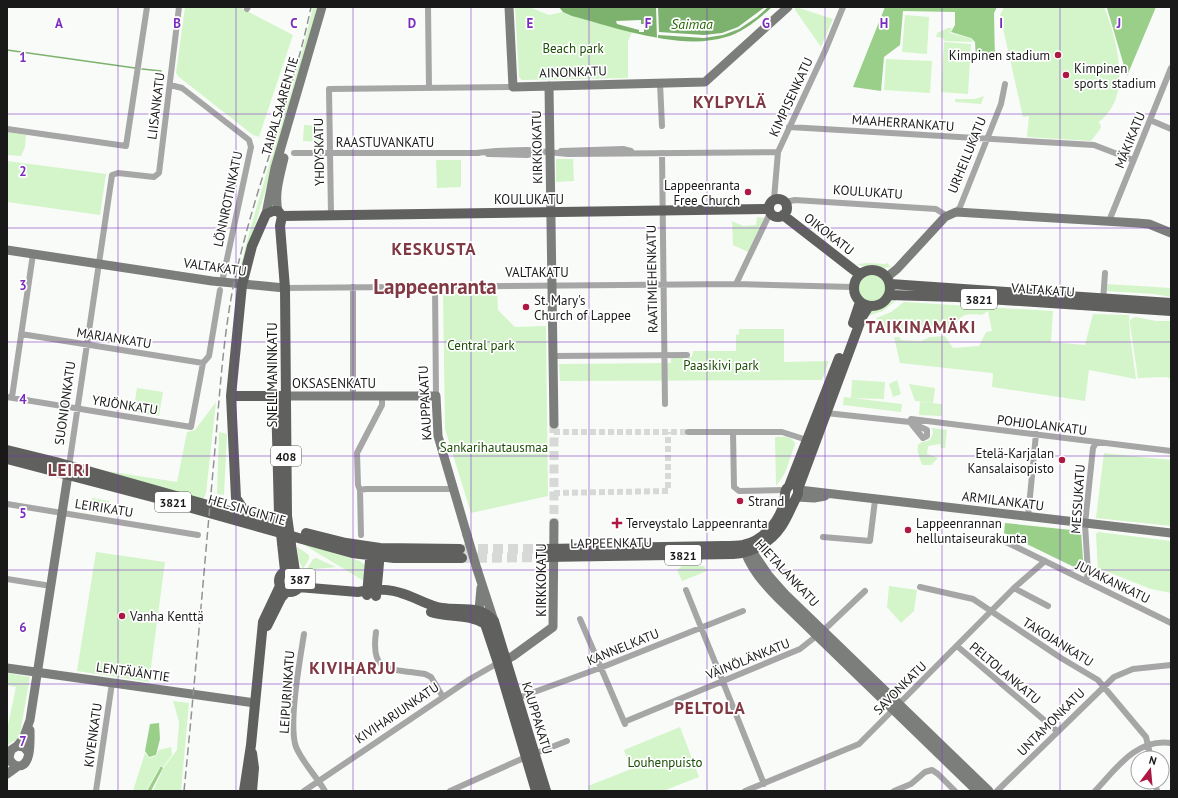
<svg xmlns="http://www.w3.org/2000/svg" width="1178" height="798" viewBox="0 0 1178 798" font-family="'PT Sans',sans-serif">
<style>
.green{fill:#d3f5c9}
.forest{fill:#99cf89}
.water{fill:#7db26e}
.pier{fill:#f9fbf8}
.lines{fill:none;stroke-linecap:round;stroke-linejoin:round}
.stream{stroke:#7db26e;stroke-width:1.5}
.street-tunnel{stroke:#d7d9d6;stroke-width:6;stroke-dasharray:6 3;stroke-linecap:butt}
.secondary-tunnel{stroke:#d7d9d6;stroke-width:9;stroke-dasharray:9 4.5;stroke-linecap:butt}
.primary-tunnel{stroke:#d7d9d6;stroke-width:10;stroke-dasharray:10 5;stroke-linecap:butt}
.street{stroke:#a5a6a5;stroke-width:6}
.secondary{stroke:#7c7e7c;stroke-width:9}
.primary{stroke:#60615f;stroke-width:10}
.rail{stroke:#929492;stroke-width:1.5;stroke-dasharray:8 4;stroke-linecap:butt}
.secondary-bridge{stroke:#7c7e7c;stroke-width:9}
.primary-bridge{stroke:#60615f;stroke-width:10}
.grid{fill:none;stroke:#7b2cbf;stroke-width:1;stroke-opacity:0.55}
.poi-dot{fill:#ad1943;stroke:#fff;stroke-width:1.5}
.labels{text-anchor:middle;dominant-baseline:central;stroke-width:3.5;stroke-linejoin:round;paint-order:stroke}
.shield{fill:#fff;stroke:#5d5e5d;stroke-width:1}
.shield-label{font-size:12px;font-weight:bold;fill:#181918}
.park-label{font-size:13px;fill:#1c4e07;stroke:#fff}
.poi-label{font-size:13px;fill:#181918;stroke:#fff;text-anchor:start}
.street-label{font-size:13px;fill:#181918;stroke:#fff}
.water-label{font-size:14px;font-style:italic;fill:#266906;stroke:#fff}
.district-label{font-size:17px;font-weight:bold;letter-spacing:1px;fill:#803843;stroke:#fff}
.town-label{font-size:21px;font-weight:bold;fill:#803843;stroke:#fff}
.grid-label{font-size:13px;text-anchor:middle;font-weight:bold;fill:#7b2cbf;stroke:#fff;stroke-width:3.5;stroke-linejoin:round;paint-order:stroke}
</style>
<rect width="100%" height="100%" fill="#f9fbf8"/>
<path class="green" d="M185,7H239L293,35L259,137L253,135L179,77L176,73Z
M313,7H317L309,38L242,272H239C261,183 293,97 313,7Z
M515,7H529L549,15L563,12L632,32L628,41V78L522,80L519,77Z
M796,7L833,19L821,47L795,10Z
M1004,7H1104C1115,33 1129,84 1110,110C1107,115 1102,119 1098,123H1100L1101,128L1091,141L1027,137L1029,116L1023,117L1000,15Z
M905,15L929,17L927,54L902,52Z
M948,28H952L950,33L970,38L973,42L944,41L943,38L936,37L937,33Z
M944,42L971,44L968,94L941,92Z
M886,59L932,61L930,93L884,90Z
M984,96L981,104L955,102V99H975Z
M304,125L321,126L320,142L303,141Z
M7,132L26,135L25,147L21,156L7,155Z
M556,159H573L574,181L556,182Z
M436,160H461V187L437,188Z
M7,161L106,174L100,215L7,202Z
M757,217L764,218L748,252L733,245L732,221L743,226L756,225Z
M868,263L885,264L887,263L891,267C886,269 862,267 857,264Z
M871,274L881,276L888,285L885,297L876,302L862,300C855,293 855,287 859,279Z
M1106,284L1171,288V297L1154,294L1105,291Z
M497,290L498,310L515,327L546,326L548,496L471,513L445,429L443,291Z
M899,298L883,311L868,316L872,311Z
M904,302L1053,311L1051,342L1085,345L1093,314L1129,315L1130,336L1136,379L1089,370L1085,401L992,387L993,374L992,373L900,363L894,337H900L901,340L921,341L930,337L945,336L953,348L979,346L986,332L992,331L988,311L982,315C963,313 960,315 951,331H887L876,318L891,312Z
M1135,317L1156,321H1171V379L1167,377L1138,378L1130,324V320Z
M739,329H784V362L829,361L822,380L560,381L559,364L671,363V357H692L693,351H736V335L739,334Z
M852,380L885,382L884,399L851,398Z
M897,380L901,394L893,397L889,384Z
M909,384L935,388L933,403L915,401Z
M137,388L163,392L159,416L133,412Z
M844,397L902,404L901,412L843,405Z
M216,402L206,493L203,500L94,469L177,482L187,432L195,430Z
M920,402L942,404V416L919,415Z
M932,428L947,430L945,448H941L940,444L928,446L927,454L938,458L931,465H922C921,460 914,447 920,443C923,441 927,442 930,440L933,433Z
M219,432L227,434L224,495L217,494Z
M775,437C783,437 792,435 795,444L785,473L776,486Z
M1104,453L1171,460V526L1096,518Z
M92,498L109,501L107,514L90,512Z
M1098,532L1171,541V593L1151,589L1103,570L1098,571L1096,534Z
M301,543L360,561L365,565L364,581Z
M297,547L309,555V559L303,569L299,561Z
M96,552L165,562L149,682L77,671Z
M316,558L336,567L316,569L314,582L308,580L304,574L313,559Z
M682,566H704L707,571L682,581L677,570Z
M889,586L917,590L914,611L901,623L887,607Z
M7,673L30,677L20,734L17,739L7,745V730L16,687L7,685Z
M173,701L189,703L181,791H153L164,767L177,750L179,722Z
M680,727L699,777L663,791H590L588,786L631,769L624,750Z
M171,747L172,755L163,767L161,765L146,791H133L145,753L149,758L156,756L159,750Z"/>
<path class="forest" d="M885,7H997L994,13L995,61L976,60L975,42L971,38L951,32L955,25V12L903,11L900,45L884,57L881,91L853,87Z
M1106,7H1156L1127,76L1107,8Z
M1005,523L1081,531L1083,560L1078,569L1004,533Z
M159,723L160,739L156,755L149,757L145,751L150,724Z
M161,766L163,768L151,791H147Z"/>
<path class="water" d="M559,7H772C759,19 743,32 726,37C681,51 617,28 572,16L563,12Z"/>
<path class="pier" d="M656,7H658L659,32L704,35L722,33L738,27L765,7H768L757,17L739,29L723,35L704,38L658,35V39H657Z
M641,20V24H644V32H639V30L617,24L616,21Z"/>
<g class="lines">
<path class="stream" d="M7,50L135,68
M142,69L161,71"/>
<path class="street-tunnel" d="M554,432H688
M554,493L668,491V432"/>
<path class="secondary-tunnel" d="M554,424V523"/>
<path class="primary-tunnel" d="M463,549H545
M462,558L545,557"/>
<path class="street" d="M428,7L429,88
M247,9L248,7
M660,83L662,126
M170,85L182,88L249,140L251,147L222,282
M1150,120L1171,129
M789,127L1094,145L1133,160
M7,129L126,146L147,7
M561,151L623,149L631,151
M294,153H479
M476,153L496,151L527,150L568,154L778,152
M662,153L665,404
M488,154L527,155L536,153
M774,199L778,152L825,51L843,7
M785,202L795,200L936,209L947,216
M956,212L960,207L1001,104L1005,84
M331,215L329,89L513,87
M1109,221L1171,68
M736,284L770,213
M435,286L436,396
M285,288L736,284L853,287
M1103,301L1105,273
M21,334L203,363
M554,356L687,355
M353,396V287
M7,397L191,427L203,363L209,356L220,290
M12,397L33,254
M826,413L910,422L927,430V436L923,438L910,422
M911,419L1171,451
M688,432H782L807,440
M733,432L734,487L739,491L785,490
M69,466L112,175L118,173L154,177L159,173L179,7
M360,490L366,489H453
M7,504L198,535
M1028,517L1036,434
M361,535L360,490L358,485L357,453L382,405V396
M823,537L870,541L875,500
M996,537L1171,623
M7,579L51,586
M1086,581L1088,573L1085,524L1093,448L1096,443
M920,587L973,599L1061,658L1098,680L1146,737L1151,758
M1014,588L1048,606
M686,590L764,784
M580,619L625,724
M376,632C370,676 391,668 425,674L431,677L443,697
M304,634C300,659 288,725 296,747C303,763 316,776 325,791
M957,646L1057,731
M515,699L600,668L743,611
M624,722L800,649L824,630L865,591
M1155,782L1157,791
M96,791L112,683
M304,791L470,679L498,663
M450,791L526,757L567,741
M745,791L859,744L1014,588L1045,561
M894,791L911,784L925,772L932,770L938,774L955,791
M997,791L1114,677L1133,669L1171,665
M1095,791C1116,769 1136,738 1171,743"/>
<path class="secondary" d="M509,7L513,87L705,82L788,7
M549,86L554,424
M278,211C274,194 280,175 284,158
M266,214L275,168L322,7
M7,250L212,281L285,288
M887,277L897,269L945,217L956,212L1137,223L1149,224L1171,233
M285,396H436L438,436L467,535
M799,490L1171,533
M797,497L814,498L825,496
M743,546C749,567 764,584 779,599L977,791
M746,547L752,551L769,576L785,594L989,791
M477,569L494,621
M481,616L479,610L481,588
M500,663L513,656L553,627L554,523
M7,668L255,703
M17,746L23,739L30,720L69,468
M29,753L24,747L17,746L11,750L9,757C10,761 13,765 18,766C32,767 30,739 30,730
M7,774L18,766"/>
<path class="primary" d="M769 208a9 9 0 1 1 18 0a9 9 0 1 1-18 0Z
M783,215L859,274
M282,216L769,209
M854 288a18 18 0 1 1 36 0a18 18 0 1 1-36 0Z
M890,284L1171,303
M889,295L957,297L1171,311
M853,323L860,302
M231,396H283
M276,396L279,514
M7,450L56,462L250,517
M7,459L156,498L352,553L394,558H462
M276,525L244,510L236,498L231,396L242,285L252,246L266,214L273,211H278L282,216L280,226L285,288L287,516
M306,533L346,543L380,548L460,549
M282,543L285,571
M291,545L295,571
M545,549L724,546C730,546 737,546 743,545C763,541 779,522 784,503C786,496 783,491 789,486L839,358
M545,557L733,554C752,553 770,543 781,527C788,517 792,505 798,494V489L862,317L869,306
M279 581a11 11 0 1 1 22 0a11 11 0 1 1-22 0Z
M298,587L358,592C372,588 391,589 404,594C417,598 428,606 442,608C461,611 480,604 494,621L546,791
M367,595L371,549
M376,596L380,552
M431,612C448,618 469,613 485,624L498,663L536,791
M267,626L281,598L287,591
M244,791L251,745L263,622L280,586
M252,791L254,768L252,753"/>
<path class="rail" d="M184,791C195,681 204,570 214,460C219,404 222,348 232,293C251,195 291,104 311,7"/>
<path class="secondary-bridge" d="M467,535L477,569"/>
<path class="primary-bridge" d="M279,514L282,543
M287,516L291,545"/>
</g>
<path class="grid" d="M118,7V791M236,7V791M353,7V791M471,7V791M589,7V791M707,7V791M825,7V791M942,7V791M1060,7V791M7,114H1171M7,228H1171M7,342H1171M7,456H1171M7,570H1171M7,684H1171"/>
<g class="poi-dot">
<circle cx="1058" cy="55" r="4"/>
<circle cx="1066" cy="75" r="4"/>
<circle cx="748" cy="192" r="4"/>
<circle cx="526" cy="307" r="4"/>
<circle cx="1062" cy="460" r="4"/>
<circle cx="740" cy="501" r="4"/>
<path d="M615 517h4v4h4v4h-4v4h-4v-4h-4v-4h4z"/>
<circle cx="908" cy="530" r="4"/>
<circle cx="122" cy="616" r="4"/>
</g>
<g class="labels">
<g class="shield">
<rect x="961" y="289" width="36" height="20" rx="3"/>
<rect x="271" y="446" width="30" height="20" rx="3"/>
<rect x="155" y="492" width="36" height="20" rx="3"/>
<rect x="665" y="545" width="36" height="20" rx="3"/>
<rect x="285" y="569" width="30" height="20" rx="3"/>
</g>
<g class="shield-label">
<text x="979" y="299">3821</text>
<text x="286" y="456">408</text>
<text x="173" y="502">3821</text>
<text x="683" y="555">3821</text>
<text x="300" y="579">387</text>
</g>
<g class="park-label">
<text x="573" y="48">Beach park</text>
<text x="481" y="345">Central park</text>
<text x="721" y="365">Paasikivi park</text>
<text x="494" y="447">Sankarihautausmaa</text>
<text x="665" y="762">Louhenpuisto</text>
</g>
<g class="poi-label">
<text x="1050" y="55" text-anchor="end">Kimpinen stadium</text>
<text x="1074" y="68">Kimpinen<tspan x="1074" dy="15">sports stadium</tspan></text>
<text x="740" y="185" text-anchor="end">Lappeenranta<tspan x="740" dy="15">Free Church</tspan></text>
<text x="534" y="300">St. Mary's<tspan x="534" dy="15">Church of Lappee</tspan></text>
<text x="1054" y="453" text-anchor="end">Etelä-Karjalan<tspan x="1054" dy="15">Kansalaisopisto</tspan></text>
<text x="748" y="501">Strand</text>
<text x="626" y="523">Terveystalo Lappeenranta</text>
<text x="916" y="523">Lappeenrannan<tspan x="916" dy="15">helluntaiseurakunta</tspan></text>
<text x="130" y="616">Vanha Kenttä</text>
</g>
<g class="street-label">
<text transform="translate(573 72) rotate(-2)">AINONKATU</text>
<text transform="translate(791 97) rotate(-65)">KIMPISENKATU</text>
<text transform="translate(156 106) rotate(-83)">LIISANKATU</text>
<text transform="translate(280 106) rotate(-74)">TAIPALSAARENTIE</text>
<text transform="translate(903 123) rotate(4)">MAAHERRANKATU</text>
<text transform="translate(1130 140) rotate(-68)">MÄKIKATU</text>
<text x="385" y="142">RAASTUVANKATU</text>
<text transform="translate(537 147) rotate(-91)">KIRKKOKATU</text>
<text transform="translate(319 152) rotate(-91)">YHDYSKATU</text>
<text transform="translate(967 155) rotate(-68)">URHEILUKATU</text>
<text transform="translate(868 192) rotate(4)">KOULUKATU</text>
<text transform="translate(228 199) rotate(-78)">LÖNNROTINKATU</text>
<text x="529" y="199">KOULUKATU</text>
<text transform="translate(829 234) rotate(38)">OIKOKATU</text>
<text transform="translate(215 267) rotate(8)">VALTAKATU</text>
<text x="537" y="272">VALTAKATU</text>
<text transform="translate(652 279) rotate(-91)">RAATIMIEHENKATU</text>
<text transform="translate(1043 290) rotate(4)">VALTAKATU</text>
<text transform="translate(114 338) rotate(9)">MARJANKATU</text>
<text transform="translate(272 375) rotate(-90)">SNELLMANINKATU</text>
<text x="334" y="383">OKSASENKATU</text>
<text transform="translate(65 403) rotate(-82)">SUONIONKATU</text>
<text transform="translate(425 403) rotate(-93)">KAUPPAKATU</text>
<text transform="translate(125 405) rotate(9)">YRJÖNKATU</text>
<text transform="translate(1042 425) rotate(7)">POHJOLANKATU</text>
<text transform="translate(1078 499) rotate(-86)">MESSUKATU</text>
<text transform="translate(1003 501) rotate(7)">ARMILANKATU</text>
<text transform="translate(104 508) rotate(9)">LEIRIKATU</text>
<text transform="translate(247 510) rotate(16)">HELSINGINTIE</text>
<text transform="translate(611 543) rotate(-1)">LAPPEENKATU</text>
<text transform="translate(787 573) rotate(47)">HIETALANKATU</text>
<text transform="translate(541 580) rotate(-90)">KIRKKOKATU</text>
<text transform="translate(1113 582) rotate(26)">JUVAKANKATU</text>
<text transform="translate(1058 642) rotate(32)">TAKOJANKATU</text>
<text transform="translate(623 647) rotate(-22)">KANNELKATU</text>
<text transform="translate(748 659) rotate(-22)">VÄINÖLÄNKATU</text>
<text transform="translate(133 672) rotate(8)">LENTÄJÄNTIE</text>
<text transform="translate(1005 673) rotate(40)">PELTOLANKATU</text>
<text transform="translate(900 688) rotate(-45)">SAVONKATU</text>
<text transform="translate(287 692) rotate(-86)">LEIPURINKATU</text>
<text transform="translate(397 713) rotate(-34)">KIVIHARJUNKATU</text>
<text transform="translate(537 718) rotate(73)">KAUPPAKATU</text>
<text transform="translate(1051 722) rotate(-45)">UNTAMONKATU</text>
<text transform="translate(93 735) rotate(-82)">KIVENKATU</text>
</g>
<g class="water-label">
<text x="692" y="24">Saimaa</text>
</g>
<g class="district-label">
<text x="730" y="102">KYLPYLÄ</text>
<text x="434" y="249">KESKUSTA</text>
<text x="921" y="327">TAIKINAMÄKI</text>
<text x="69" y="470">LEIRI</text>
<text x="353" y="668">KIVIHARJU</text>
<text x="710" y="708">PELTOLA</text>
</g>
<g class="town-label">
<text x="435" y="286">Lappeenranta</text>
</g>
</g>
<g class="grid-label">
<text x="59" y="28">A</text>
<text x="177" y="28">B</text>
<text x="294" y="28">C</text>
<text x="412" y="28">D</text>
<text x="530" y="28">E</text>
<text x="648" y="28">F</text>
<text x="766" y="28">G</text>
<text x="884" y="28">H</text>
<text x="1001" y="28">I</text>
<text x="1119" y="28">J</text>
<text x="23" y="62">1</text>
<text x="23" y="176">2</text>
<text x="23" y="290">3</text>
<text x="23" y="404">4</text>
<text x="23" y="518">5</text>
<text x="23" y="632">6</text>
<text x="23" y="746">7</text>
</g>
<rect width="1178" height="798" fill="none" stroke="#181918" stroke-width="16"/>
<g transform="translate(1150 770) rotate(16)"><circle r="19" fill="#ffffff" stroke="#a3a3a3"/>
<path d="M0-3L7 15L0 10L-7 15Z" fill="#ad1943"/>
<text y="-6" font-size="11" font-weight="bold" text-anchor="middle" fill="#181918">N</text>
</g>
</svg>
